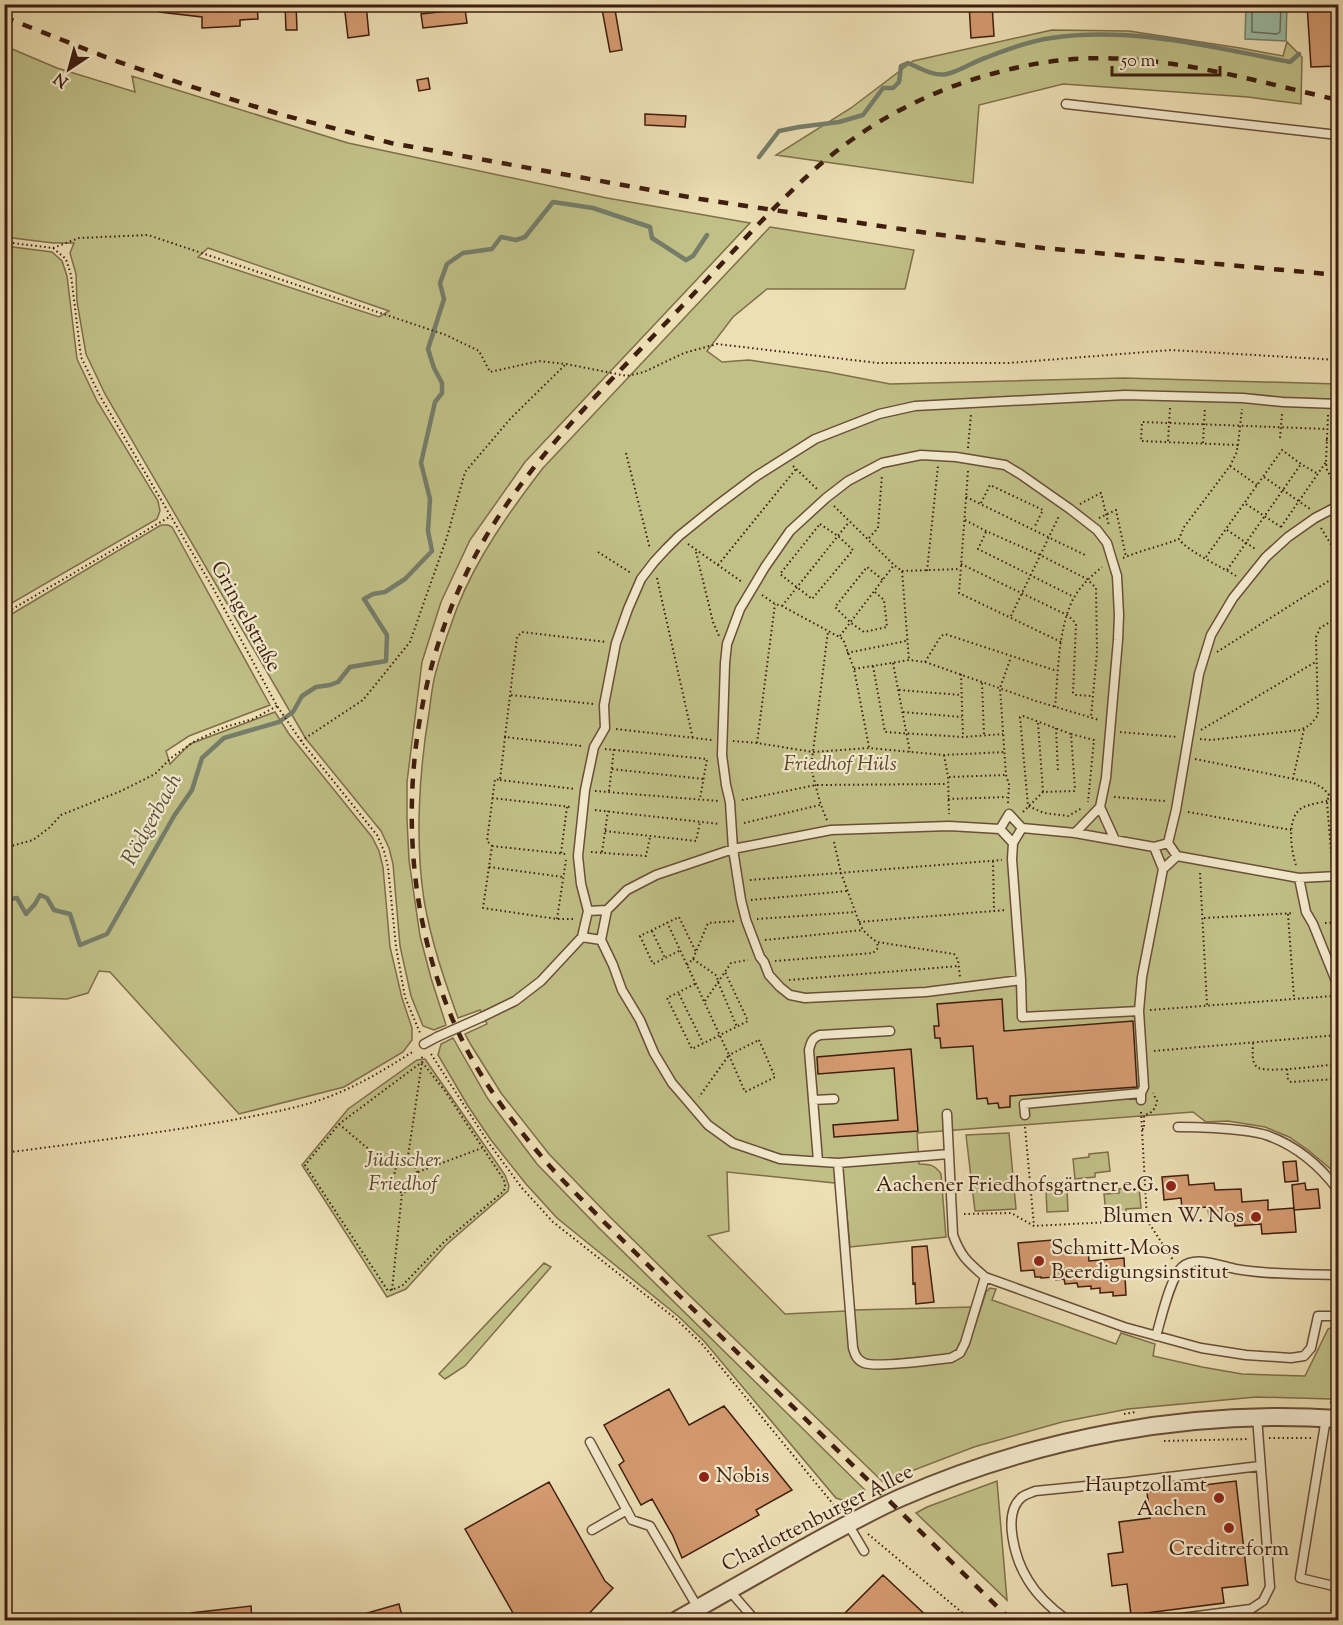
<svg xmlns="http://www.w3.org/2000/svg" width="1343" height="1625" viewBox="0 0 1343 1625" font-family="'Sorts Mill Goudy',serif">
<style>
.green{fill:#c0c087;stroke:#7f6e4a;stroke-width:1.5;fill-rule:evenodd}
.water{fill:#9abda7;stroke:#757d6a;stroke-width:1.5}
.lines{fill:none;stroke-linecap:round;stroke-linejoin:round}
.shore{stroke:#6c6d5a;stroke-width:1.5}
.stream{stroke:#757d6a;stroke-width:4.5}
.building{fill:#d59b71;stroke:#3e1d0e;stroke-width:1.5}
.lane-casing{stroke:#6a4e38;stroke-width:11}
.street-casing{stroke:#6a4e38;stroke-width:20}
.path{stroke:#3e1d0e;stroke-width:2;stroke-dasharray:1.5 3;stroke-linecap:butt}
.lane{stroke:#f3eace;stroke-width:8}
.street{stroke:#f3eace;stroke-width:16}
.rail{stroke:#3e1d0e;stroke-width:4.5;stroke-dasharray:10 10;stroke-linecap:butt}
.lane-bridge-casing{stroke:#6a4e38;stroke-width:11;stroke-linecap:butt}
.lane-bridge{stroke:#f3eace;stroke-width:8}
.poi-dot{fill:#8f2418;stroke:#f3eace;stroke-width:2}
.labels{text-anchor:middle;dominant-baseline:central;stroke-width:4.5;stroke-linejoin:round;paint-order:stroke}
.street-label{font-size:21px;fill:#3e1d0e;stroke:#f3eace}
.park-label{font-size:21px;font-style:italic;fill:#5e462c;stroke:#f3eace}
.poi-label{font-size:21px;fill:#3e1d0e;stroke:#f3eace;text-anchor:end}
.water-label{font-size:22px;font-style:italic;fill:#5a4d3c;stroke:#f3eace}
</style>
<rect width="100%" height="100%" fill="#eddfb4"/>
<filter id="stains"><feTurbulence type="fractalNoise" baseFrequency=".00333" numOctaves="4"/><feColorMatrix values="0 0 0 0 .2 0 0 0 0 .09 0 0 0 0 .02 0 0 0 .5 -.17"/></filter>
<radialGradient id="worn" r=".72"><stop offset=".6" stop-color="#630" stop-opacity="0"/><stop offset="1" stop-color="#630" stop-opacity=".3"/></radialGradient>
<path class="green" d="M1052,30L1129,31L1240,48L1283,56L1287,42L1302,57L1301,104L1248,97L1063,84L979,105L973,183L776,155L851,108L913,61Z
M5,46L57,68L135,92L132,76L348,143L607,198L750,223L525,462L470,540L441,602L422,662L407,782V819L409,860L420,936L431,978L446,1025L434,1030L423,1026L411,996L400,946L393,864L389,848L381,831L306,739L105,394L86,354L77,302L76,274L70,253L74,243H53L5,237ZM208,248L389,311L379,317L198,257Z
M770,227L914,250L905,289H767L733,317L707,351L722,362L749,360L828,372L890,384L1124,378L1338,384V1178L1333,1171L1308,1150L1289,1137L1265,1127L1228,1121L1206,1122L1193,1112L917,1133L919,1164C930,1164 935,1165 941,1174L946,1237L850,1247L844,1184L727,1172L729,1231L708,1236L785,1314L846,1311L849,1350L854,1360L863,1367L962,1356L969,1345L986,1292L990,1288L996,1289L992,1300L1116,1344L1121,1333L1155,1344L1153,1356L1202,1367L1242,1374L1305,1376L1328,1329L1338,1325V1394L1331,1399L1256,1397L1128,1409L1062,1422L974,1447L883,1482L688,1294L610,1217L549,1154L501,1093L471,1045L465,1034L487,1024L480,1010L458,1018C444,979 431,941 424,900C415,841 419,772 429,713C431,699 432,683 437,668C442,648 450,628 457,608C477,557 510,511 543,468Z
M5,246L52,252L62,261L67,276L77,359L97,401L158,501L160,511L157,519L5,607Z
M161,525H168L172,527L270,705L189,736L166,751L170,764L190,744L275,712L289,734L372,837L379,851L383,867L390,947L402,998L412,1028V1040L403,1052L344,1087L239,1114L110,972L99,971L88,993L67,999L5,997V618Z
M453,1038L488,1099L537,1164L599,1228L865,1490L845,1501L836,1498L704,1341L678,1316L557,1218L526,1184L491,1140L468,1106L438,1055L441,1044Z
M425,1059L505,1175L509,1186L508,1191L446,1245L406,1289L387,1297L302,1165L348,1109L417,1060Z
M1009,1133L1016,1209L975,1211L966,1135Z
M1108,1152L1110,1171L1095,1173V1177L1075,1179L1073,1159L1089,1157V1154Z
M1139,1187L1141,1208L1126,1209V1213L1106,1214L1104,1194L1119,1193V1189Z
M1067,1190L1068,1211L1047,1212L1046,1191Z
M544,1263L551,1267L465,1366L445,1379L439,1374Z
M973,1307L962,1341L957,1351L948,1355L877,1361C871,1360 863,1360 859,1354C853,1347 854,1320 854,1310Z
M997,1481L1007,1600L916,1513L927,1507Z"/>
<path class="water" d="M1246,5H1287L1286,41L1245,39Z"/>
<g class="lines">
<path class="shore" d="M1252,4V32L1277,34L1280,32L1281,4"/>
<path class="stream" d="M759,157L779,131L799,127L839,122L863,115L883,88H893L899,82L901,66L908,63C920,68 934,77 947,74C960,71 973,62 985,58C1005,50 1030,41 1051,38C1131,26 1212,47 1290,62L1299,54
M4,900L17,898L26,914L35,904L40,895L47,898L54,910L70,914L80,945L107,934L174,816L192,790L202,758L224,738L279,722L293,712L302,696L316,687L330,685L338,682L350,667L386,661L387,635L364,599L373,594L385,592L405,579L432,551L428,531L430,499L421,463L435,402L442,393V383L434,368L428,349L444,299L440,283L447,264L463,253L492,249L501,237L516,240L525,237L553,202L593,208L650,227L652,238L686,260L693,256L707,235"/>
</g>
<path class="building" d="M159,4H257L258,19L240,20V26L202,28V17L159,12Z
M285,4H296L297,30H286Z
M344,4H366L369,35L348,38Z
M601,4H614L622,50L610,52Z
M969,4H992L994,36L971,38Z
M1307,4H1338V66L1311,67Z
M465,9L467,23L423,28L421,14Z
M428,78L430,89L419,91L417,80Z
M645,114L686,116L685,127L645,125Z
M1002,999L1004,1031L1133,1021L1137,1087L1010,1096V1107L999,1108L998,1103L988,1104L987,1098L977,1099L973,1046L941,1048L940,1038H935L934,1026H939L937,1004Z
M911,1049L918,1131L834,1137L833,1125L898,1120L894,1068L818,1074L817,1057Z
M1296,1161L1298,1181L1285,1182L1283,1162Z
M1188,1175L1189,1185L1214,1183L1215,1190L1241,1189L1242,1202L1268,1200V1210L1294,1208L1296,1232L1262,1234L1261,1224L1235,1226L1234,1215L1209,1217L1208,1207L1182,1209L1181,1198L1164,1200L1162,1177Z
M1305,1183L1306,1190L1318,1189L1320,1208L1294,1210L1292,1185Z
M1053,1240L1054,1252L1088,1249L1089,1261L1124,1258L1126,1295L1113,1296V1292L1100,1293V1288L1091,1289V1286L1078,1287L1077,1283L1065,1284L1064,1279L1056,1280V1277L1041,1278V1277H1035L1034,1270L1021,1271L1018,1243Z
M927,1246L934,1302L916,1304L915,1283L913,1284L912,1247Z
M669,1389L689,1425L724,1406L792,1490L756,1510L759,1515L682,1558L673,1536L652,1499L641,1505L619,1465L624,1461L604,1425Z
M1236,1481L1248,1585L1222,1588L1224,1603L1131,1615L1127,1584L1112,1586L1108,1554L1123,1552L1119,1522L1150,1518L1147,1492Z
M549,1482L605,1581L613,1588L583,1620H535L532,1618L527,1620H517L465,1529Z
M883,1575L931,1620H838Z
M399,1604L403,1620H353V1617Z
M251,1606L252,1620H192L191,1613Z"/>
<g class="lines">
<g class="lane-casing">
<path id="lane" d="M1066,104L1338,135
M1100,807L1115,840
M1022,828L1013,843L1012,859L1021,980L1022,1017L1139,1011
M1000,829L1013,843
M1168,843L1176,810L1199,674L1211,635L1233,598L1266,557L1288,537L1315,518L1338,506
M1154,847L1163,869L1177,856
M1299,878L1306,912L1313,924L1338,986
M588,911L581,884L578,856L585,790L594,747L605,728L604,705L616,643L628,609L641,579L654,562L666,549L679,536L715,507L755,477L815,439L879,414L915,406L1125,395L1243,398L1283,402L1338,404
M582,937L601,940
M1021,980L926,992L805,998L790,995L780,987L769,975L764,962L760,957L746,920L741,900L733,849L730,802L726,785L722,755L725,663L727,644L740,609L765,567L790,531L826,498L848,481L882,463L921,455L956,457L1005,465L1020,474L1070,509L1097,530L1107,543L1117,576L1119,615L1118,640L1106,778L1100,807L1075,833
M482,1017L515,1001L541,981L582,937L588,911L607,910
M424,1044L437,1037
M813,1100L834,1099
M1141,1100V1093L1144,1087L1139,1011L1142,977L1163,869
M947,1114L953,1235C961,1257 968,1262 985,1277L1124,1327L1201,1348L1246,1355L1291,1358L1304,1356L1311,1348L1318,1316H1338
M1025,1115L1024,1104L1141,1093
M1178,1127C1201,1127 1224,1128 1247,1131C1253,1132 1260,1133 1266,1135C1295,1145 1320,1166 1338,1190
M949,1154L838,1163L780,1159L733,1143L708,1125L672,1083L654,1053L640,1020L622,990L613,965L601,940L607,910L627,890L656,875L733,849L831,830L949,826L1000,829L1009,814L1022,828L1075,833L1154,847L1168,843L1177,856L1299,878L1338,876
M818,1161L809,1050C811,1042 812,1038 820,1035L890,1031
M838,1163L853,1348C855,1355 857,1360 864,1363C876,1368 934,1360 951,1358L960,1353L965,1343L985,1277
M1156,1336C1161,1320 1170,1278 1182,1267C1195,1255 1221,1266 1236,1269C1270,1275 1305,1274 1338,1275
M1326,1418L1300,1578L1338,1587
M590,1442L632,1520L650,1526L698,1608
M848,1524L864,1551
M592,1530L627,1510
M729,1590L755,1620
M1067,1620C1052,1609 1038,1597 1028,1580C1016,1561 1001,1514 1022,1497C1026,1494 1031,1493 1035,1491L1127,1482L1260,1466
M1166,1620L1251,1609L1263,1601L1270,1587L1257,1417"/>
</g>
<g class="street-casing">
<path id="street" d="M677,1620C719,1596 761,1572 804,1548C835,1531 867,1513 900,1498C1037,1438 1189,1409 1338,1419"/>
</g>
<path class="path" d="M4,242L53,248L66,259L71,275L81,357L100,396L213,588L277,706L301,741L377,835L384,851L388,867L396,947L405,997L420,1033
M53,248L79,238L148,235L446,335L479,351L490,372L539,361L566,364L627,376L644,372L684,353L717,344L878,363H1009L1171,350L1338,360
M1328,415L1326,462L1327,470L1338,491
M1280,438L1282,414
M1326,440L1338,442
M1168,441L1170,408
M1203,443L1205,407
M1238,445L1141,441L1142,422L1327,429
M968,448L971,414
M626,453L650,549
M793,466L817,489
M1230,466L1257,485
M968,471L959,593L1061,642
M1264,477L1310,509
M966,497L1085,555
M981,503L990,485L1043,510L1034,528
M1080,504L1101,493L1109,526
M1246,504L1281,527
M834,506L894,565L902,571L909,660
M1099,518L1116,510L1126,557
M965,520L986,531L1040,555L1087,579L1096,588L1097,652L1091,717
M820,524L838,536L853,550L812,599L780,574Z
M1281,527L1326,462
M1321,528L1338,556
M1227,530L1257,550
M986,532L978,549L1074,597
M869,538L878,528L882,475
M688,544L742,582
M598,552L631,573
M696,552L713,622L719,636
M1206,557L1282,450L1301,464L1318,474
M1123,558C1142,550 1161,546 1179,539
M961,564L1067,615L1073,620L1076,625L1073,693L1075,695L1092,696
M718,565L796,469
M1227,570L1301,464
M902,571L960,569
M927,571L938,466
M1236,576C1222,567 1187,551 1179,539L1184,527L1230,466L1236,454L1238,445L1242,409
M657,578L693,739
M875,592L884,600L887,627L864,632L851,623L835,607L867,567L883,580
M762,595L775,604L782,606L843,639L854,669L869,747
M782,606L849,522
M4,614L171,516
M1011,616L1059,516
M840,636L894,565
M1217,652L1338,575
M847,653L906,641
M925,662L941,636L945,634L1057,671
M893,663L910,752
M873,666L885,732L963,737L1003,734
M854,669L909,660L925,662L1036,701L1099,720
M961,674L963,737
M982,683L984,734
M899,690L961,695
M511,695L594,704
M1055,707C1058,675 1058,635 1070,606C1076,590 1089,578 1102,567
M903,712L962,717
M1038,723L1043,792
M1056,728L1058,773
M616,729L712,740
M1201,730L1317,661
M1120,732L1177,737
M1071,734L1094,740L1088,802
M505,737L517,637L522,632L606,642
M1200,739L1211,740L1300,730L1310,725L1318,715L1316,637L1320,628L1338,617
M301,741L363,700L410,642L447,537L465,472L511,418L565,365
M733,741L757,743L813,752L869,748L944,755L1005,752
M757,743L775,604
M605,749L707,759L700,799
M944,755L948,777L949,814
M1195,759L1314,783L1324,789L1329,795L1327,802L1332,864
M612,769L703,779
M949,777L1006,775
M1293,779L1304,729
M500,780L575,789
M595,791L718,801
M609,791L614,749
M1114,797L1165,801
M492,798L571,807
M948,799L1007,797
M742,800L816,785L947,784
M1008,803L1009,784L1006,775L1000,688L1011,657
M595,810L720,824
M1023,812L1043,792L1074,791L1075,789L1071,734L1023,716L1020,717L1028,806L1044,813L1068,816L1082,808
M1188,812L1291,830
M827,820C819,803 816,786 811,768L828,631
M744,823L820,805
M1330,830L1338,829
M605,831L696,841L700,822
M834,842L841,873L859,922L863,930L870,937L877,942L954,954L958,960L960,977
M492,846L566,854
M4,848L33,840L49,828L61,815L121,791L155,774L171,758L195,741L225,727L253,719L277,706
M591,852L646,856L650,837
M602,852L608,811
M561,853L567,807
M993,861L994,911
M1296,865C1291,851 1286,817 1302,808C1308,804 1330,801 1338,798
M489,867L563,877
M1200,873L1207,1005
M750,880L1002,860
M751,900L847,891
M1288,914L1294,998
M1204,918L1294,913
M557,919L566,860
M573,919H557L483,908L492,846L487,841L495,779L500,780L505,737L582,746
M757,919L856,912
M1338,921L1337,902L1338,901
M667,922L729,1055L699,1097
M859,922L1006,910
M1325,923L1338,922
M652,931L665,958
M765,940L863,930
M679,951L653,964L640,936L679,917L696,952
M693,959L717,976L718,982L737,1027
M775,961L873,953L878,948L877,942
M687,965L693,959L708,923L736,921
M789,980L959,966
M695,984L667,998L692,1049L748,1021L725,972
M679,994L703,1043
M705,1001L731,963L748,960
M1150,1010L1333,996
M759,1040L775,1077L745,1092L729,1055Z
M1253,1043C1253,1050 1251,1062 1257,1067C1264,1074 1326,1065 1338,1064
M1154,1051L1338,1035
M431,1054L488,1142L522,1188L553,1222L676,1319L702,1344L833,1504L841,1511
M422,1062L445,1091L504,1180L505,1186L504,1191L443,1243L402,1286L388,1291L305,1165L339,1124L422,1062V1056
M1287,1069L1288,1080L1291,1082L1335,1079L1338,1077
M1141,1112L1147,1220L1173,1260
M339,1124L366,1147L396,1167
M1025,1127L1034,1226
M1142,1129H1144V1115C1153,1113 1155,1109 1157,1101L1153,1093
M4,1153C79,1143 153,1134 227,1121C263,1114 304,1108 338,1093C365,1082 390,1066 414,1051
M407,1163L422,1062
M407,1163L416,1168L418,1178L413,1189L402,1193L395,1188L393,1180L396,1167Z
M418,1172L482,1148
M964,1214L1011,1213L1034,1226L1147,1220
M392,1290L402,1193
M1330,1403L1338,1399
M1124,1414L1136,1412
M1269,1438H1311
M1164,1441L1248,1439
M868,1534L971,1620"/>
<use href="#lane" class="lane"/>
<use href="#street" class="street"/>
<path class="rail" d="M4,17L113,60L183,84L279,114L391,143L700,199L934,234L1043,248L1338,275
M1011,1620L605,1223C584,1201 561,1180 542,1157C513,1123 485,1085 465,1046C386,890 397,690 484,540C536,451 613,379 683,305C729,257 773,205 823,162C874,119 935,88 999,72C1040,61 1083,56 1125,59C1197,63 1268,84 1338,100"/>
<g class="lane-bridge-casing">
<path id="lane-bridge" d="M437,1037L482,1017"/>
</g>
<use href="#lane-bridge" class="lane-bridge"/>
</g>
<g class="poi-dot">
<circle cx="1171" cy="1186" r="6"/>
<circle cx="1256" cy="1217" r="6"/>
<circle cx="1039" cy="1261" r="6"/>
<circle cx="704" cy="1477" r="6"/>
<circle cx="1219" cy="1498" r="6"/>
<circle cx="1229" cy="1528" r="6"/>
</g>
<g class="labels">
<g class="street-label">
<text transform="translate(245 617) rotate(61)">Gringelstraße</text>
<text transform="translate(818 1519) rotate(-27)">Charlottenburger Allee</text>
</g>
<g class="park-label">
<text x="840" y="765">Friedhof Hüls</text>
<text x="403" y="1161">Jüdischer<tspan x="403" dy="24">Friedhof</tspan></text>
</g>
<g class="poi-label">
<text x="1159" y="1186">Aachener Friedhofsgärtner e.G.</text>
<text x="1244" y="1217">Blumen W. Nos</text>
<text x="1051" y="1249" text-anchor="start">Schmitt-Moos<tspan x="1051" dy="24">Beerdigungsinstitut</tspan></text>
<text x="716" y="1477" text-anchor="start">Nobis</text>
<text x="1207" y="1486">Hauptzollamt<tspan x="1207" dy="24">Aachen</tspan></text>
<text x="1229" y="1550" text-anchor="middle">Creditreform</text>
</g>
<g class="water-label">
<text transform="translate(153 820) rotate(-61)">Rödgerbach</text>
</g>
</g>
<rect width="1343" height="1625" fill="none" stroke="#eddfb4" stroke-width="24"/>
<rect x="6" y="6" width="1331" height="1613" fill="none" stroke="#3e1d0e" stroke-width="3"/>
<rect x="12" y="12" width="1319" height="1601" fill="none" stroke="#3e1d0e" stroke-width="1.5"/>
<g transform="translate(69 69) rotate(216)" stroke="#f3eace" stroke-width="4.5" paint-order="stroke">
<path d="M0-4.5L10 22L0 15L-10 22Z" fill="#3e1d0e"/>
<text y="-9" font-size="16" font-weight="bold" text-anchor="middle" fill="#3e1d0e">N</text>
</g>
<path d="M1112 66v9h108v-9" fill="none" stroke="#3e1d0e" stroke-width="3"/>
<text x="1121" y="66" font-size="18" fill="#3e1d0e" stroke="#f3eace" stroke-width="4.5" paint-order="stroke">50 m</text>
<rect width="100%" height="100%" filter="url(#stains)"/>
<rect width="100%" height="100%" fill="url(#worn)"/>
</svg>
